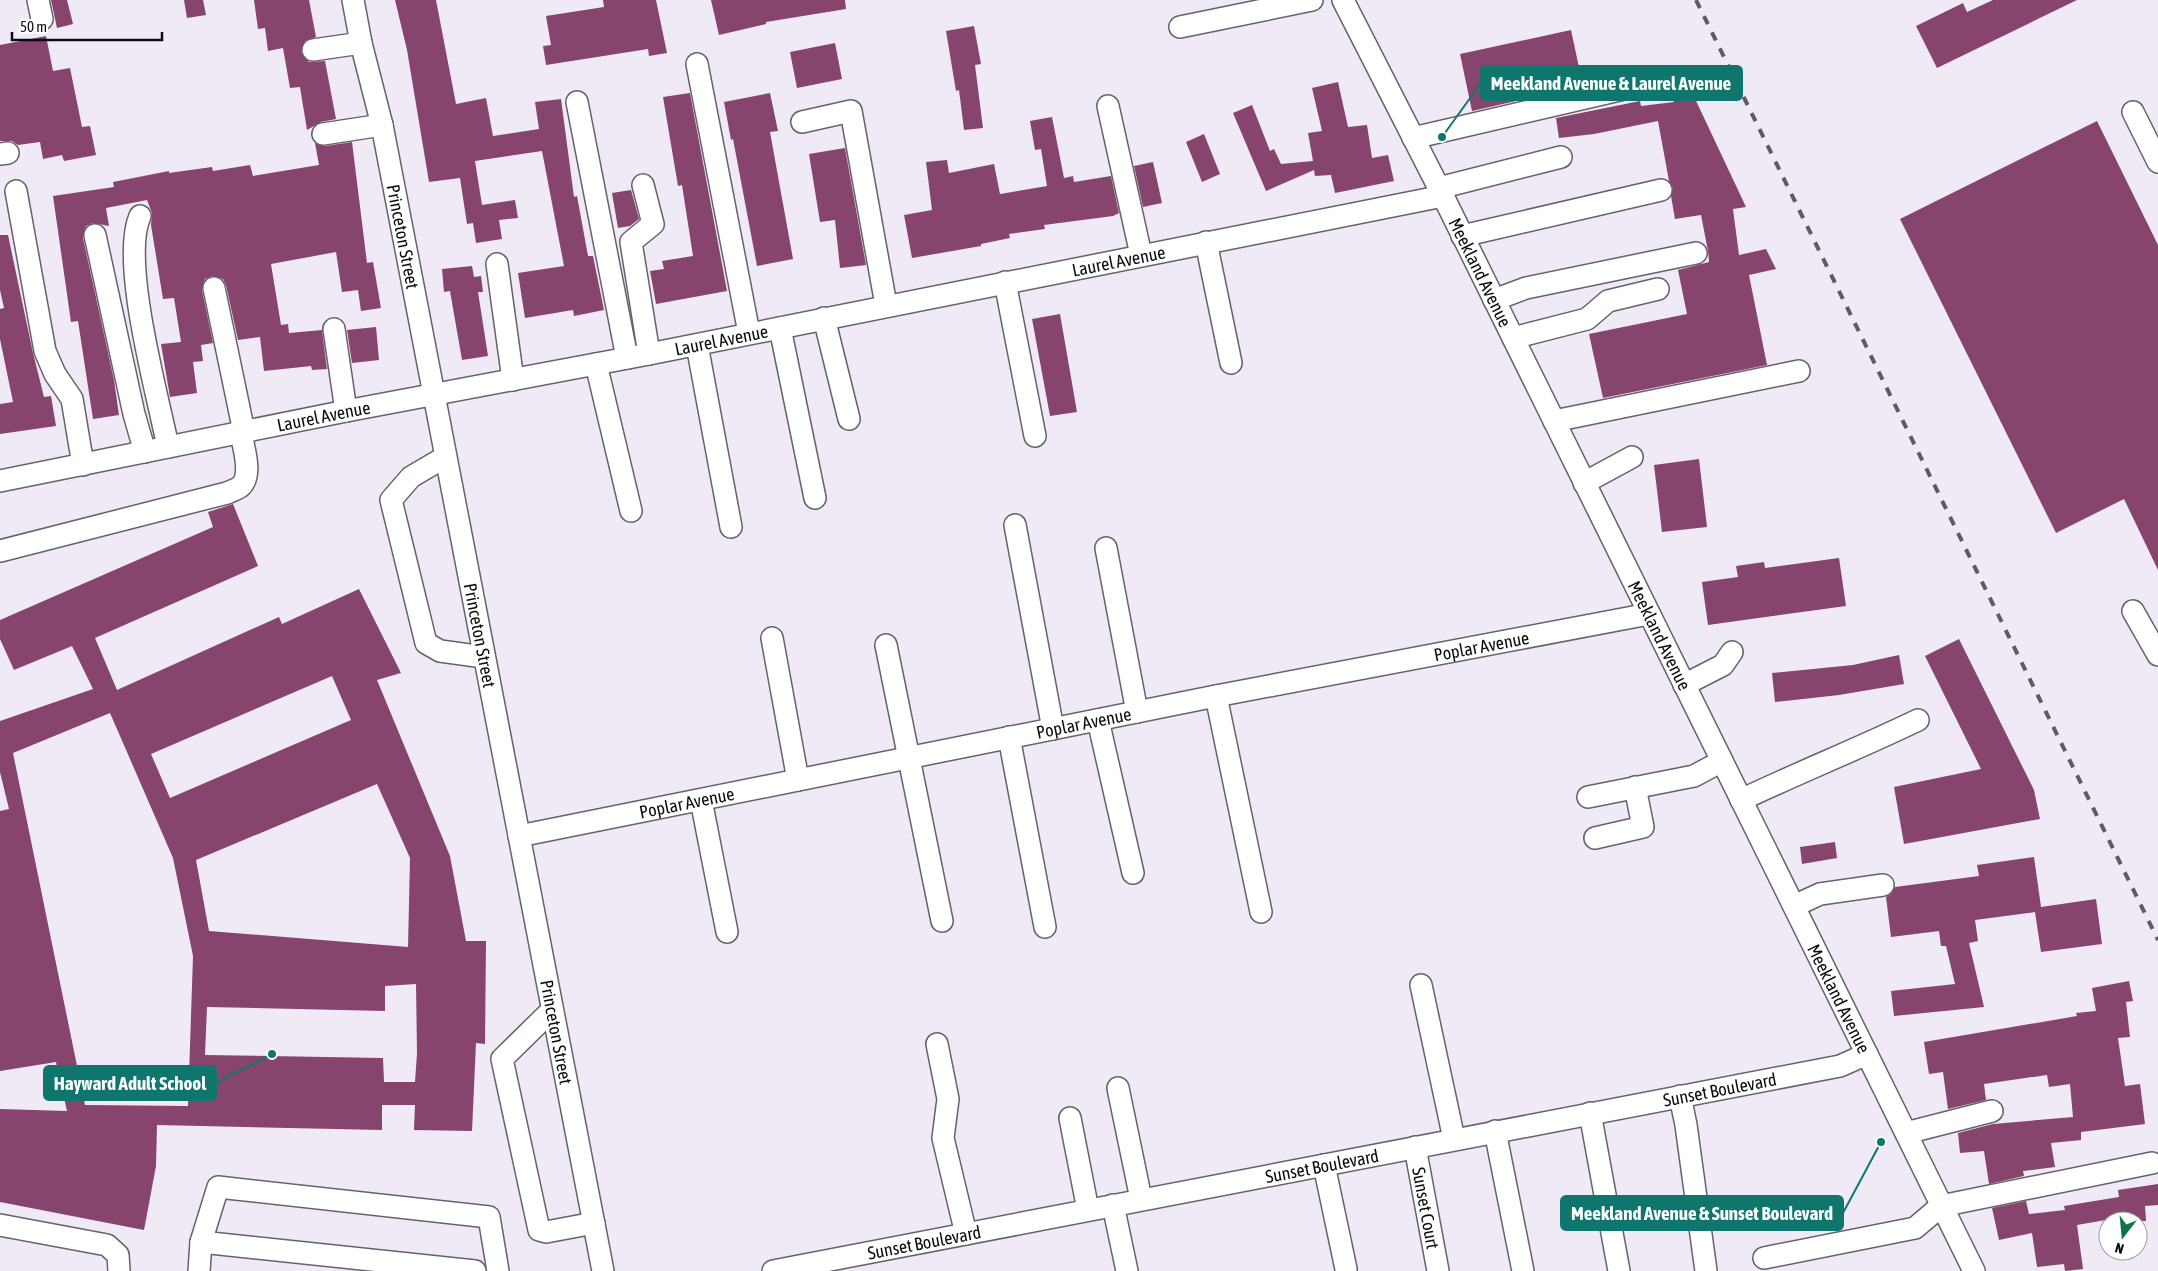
<svg xmlns="http://www.w3.org/2000/svg" width="2158" height="1271" viewBox="0 0 2158 1271" font-family="'Asap Condensed',sans-serif">
<style>
.building{fill:#87446d;fill-rule:evenodd}
.lines{fill:none;stroke-linecap:round;stroke-linejoin:round}
.minor-casing{stroke:#67616c;stroke-width:24}
.minor{stroke:#fff;stroke-width:21}
.rail{stroke:#5e5b62;stroke-width:4;stroke-dasharray:9 9;stroke-linecap:butt}
.labels{text-anchor:middle;dominant-baseline:central;stroke-width:5;stroke-linejoin:round;paint-order:stroke}
.street-label{font-size:18px;fill:#0d0b0f;stroke:#fff}
.leader{fill:none;stroke:#0f766e;stroke-width:2}
.callout-dot{fill:#0f766e;stroke:#fff;stroke-width:2}
.callout{fill:#0f766e;stroke:#0f766e;stroke-width:2}
.callout-label{font-size:19px;text-anchor:middle;font-weight:bold;fill:#fff}
</style>
<rect width="100%" height="100%" fill="#f0eaf6"/>
<path class="building" d="M51,0H67L73,24L57,28Z
M184,0H203L206,15L187,18Z
M254,0H309L316,37L305,41L301,52L309,62L325,61L336,119L321,122L307,130L300,87L290,88L283,48L268,51L265,28L258,29Z
M395,0H436L456,104L486,98L493,136L539,129L535,102L561,99L574,197L577,196L588,256H593L604,310L574,316L573,310L525,318L518,273L564,266L542,151L475,161L482,205L515,200L518,218L499,220L502,239L476,243L473,223L467,224L460,178L429,182L407,50Z
M603,0H656L667,53L649,56L648,49L546,65L543,46L551,45L546,16L604,7Z
M711,0H845L846,9L766,22V24L719,35Z
M1993,0H2077L1937,68L1916,26L1963,3L1967,12Z
M974,26L981,64L975,65L983,128L964,130L959,90L956,91L946,31Z
M1571,30L1583,86L1472,111L1460,54Z
M46,36L53,71L70,68L82,127L90,126L96,155L64,161L62,155L43,159L40,142L18,145L12,141H0V45Z
M835,43L842,79L797,88L790,52Z
M1338,82L1348,127L1367,125L1372,158L1388,155L1394,181L1335,193L1331,175L1315,176L1314,170L1266,191L1233,113L1252,105L1270,151L1274,149L1281,164L1313,161L1308,133L1322,131L1312,88Z
M1690,88L1746,207L1733,209L1739,255L1766,249L1776,269L1749,275L1767,365L1603,398L1589,334L1687,314L1678,270L1709,262L1708,251L1701,215L1675,219L1671,196L1673,188L1669,181L1658,121L1594,134L1559,138L1556,118L1640,101L1641,106L1674,102L1672,91Z
M690,93L727,291L656,304L650,271L664,269L662,261L693,256L682,185L678,186L663,97Z
M770,93L778,131L770,132L793,259L757,266L733,139L731,140L724,102Z
M1052,117L1064,178L1073,176L1074,182L1111,176L1119,213L1113,216L1044,225L1045,229L1009,234L1010,238L981,244V246L912,258L904,215L932,210L926,162L947,160L949,173L994,164L1000,194L1047,186L1041,149L1035,150L1030,121Z
M2097,121L2158,245V570L2124,499L2056,533L1900,219Z
M1204,134L1220,174L1202,182L1186,142Z
M352,142L367,263L373,262L381,308L361,311L358,290L342,292L336,252L271,264L281,325L288,324L289,333L322,330L327,369L312,370L311,366L264,371L260,337L238,340L226,285L223,279L212,276L205,279L202,290L213,343L201,345L203,361L193,362L197,393L170,397L161,344L181,342L174,298L163,299L151,225L152,213L147,200L106,208L109,226L93,223L86,226L83,238L114,380L119,415L93,419L78,321L71,322L53,196L114,187L113,182L169,171V173L212,167L213,171L250,165L253,176L319,165L315,143L325,146Z
M845,148L866,265L840,268L835,220L820,222L809,154Z
M1153,162L1162,203L1143,207L1134,166Z
M631,190L639,219L630,226L618,228L612,193Z
M0,235H8L33,353L44,397L51,396L56,426L0,434V404L13,402L0,339V309L4,308L0,290Z
M472,266L474,277L481,276L483,292H478L488,356L462,360L450,291L444,292L442,269Z
M1060,314L1077,412L1050,416L1032,319Z
M376,327L379,360L352,363L347,330Z
M1699,459L1707,527L1662,532L1654,465Z
M233,504L258,566L95,638L117,690L279,617L282,624L359,589L401,673L377,680L450,856L466,941H486L485,1044L476,1043L472,1131L414,1130L415,1105H382V1130L157,1125L156,1166L144,1230L0,1202V1109L67,1111L56,1062L0,1071V811L9,809L0,772V721L93,689L72,646L14,670L0,639V620L213,527L208,512ZM332,676L351,720L170,798L151,754ZM110,713L173,858L193,956L188,1106L85,1105L13,753ZM377,784L410,858L408,947L209,931L196,860ZM416,984L417,1053L415,1082H384L383,1058L205,1055L207,1007L385,1011V986Z
M1839,558L1846,606L1708,625L1702,582L1738,577L1736,566L1764,562L1765,568Z
M1959,639L2034,790L2040,819L1904,844L1894,787L1981,769L1925,656Z
M1899,655L1904,684L1839,695L1775,702L1772,673L1853,665Z
M1835,842L1837,858L1802,864L1800,847Z
M2034,857L2041,907L2096,899L2102,944L2041,952L2035,912L1975,920L1978,941L1969,943L1984,1007L1894,1016L1891,991L1955,984L1946,946H1941L1939,931L1891,937L1886,897L1891,894L1895,887L1979,876L1977,865Z
M2129,981L2133,1001L2126,1002L2130,1037L2118,1038L2125,1086L2140,1084L2145,1124L2081,1132V1140L2051,1143L2055,1167L2023,1171L2024,1176L1989,1184L1984,1151L1960,1153L1958,1133L1993,1124L2073,1117L2070,1084L2049,1087L2047,1075L1984,1084L1986,1100L1948,1109L1943,1072L1929,1074L1924,1042L2077,1016L2076,1013L2096,1011L2092,988Z
M2158,1184V1205L2145,1206L2146,1221H2124L2123,1217L2077,1225L2083,1269L2065,1271L2064,1264L2037,1267L2032,1233L1999,1240L1992,1208L2026,1201L2029,1214L2065,1210L2064,1206L2119,1197L2118,1190Z"/>
<g class="lines">
<g class="minor-casing">
<g id="minor">
<path d="M38,0L42,19"/>
<path id="s1" d="M353,0L361,43L382,125L603,1271"/>
<path id="s2" d="M1343,0L1443,196L1974,1271"/>
<path d="M1180,27L1312,0"/>
<path d="M313,50L361,43"/>
<path d="M697,64L749,333"/>
<path d="M577,102L627,358"/>
<path d="M1108,106L1141,255"/>
<path d="M2133,112L2158,162"/>
<path d="M802,122L851,111L886,305"/>
<path d="M323,134L382,125"/>
<path d="M1413,138L1654,82"/>
<path d="M0,154L8,153"/>
<path d="M643,185L653,224L631,242L649,354"/>
<path d="M1439,188L1561,157"/>
<path d="M16,191L45,351L55,374L72,399L83,465"/>
<path d="M140,216C120,261 158,396 168,447"/>
<path d="M95,235L134,414L145,452"/>
<path d="M1462,236L1661,190"/>
<path d="M1206,242L1231,363"/>
<path d="M497,264L513,380"/>
<path d="M1005,282L1035,436"/>
<path d="M214,288L244,432"/>
<path d="M1494,300L1526,288L1696,253"/>
<path d="M824,318L849,419"/>
<path d="M780,328L815,498"/>
<path d="M334,329L346,411"/>
<path d="M1513,338L1587,319L1608,301L1658,289"/>
<path d="M697,345L731,527"/>
<path d="M596,364L631,511"/>
<path d="M1554,421L1799,371"/>
<path d="M445,457L411,477L391,500L426,643L440,651L484,657"/>
<path id="s3" d="M0,481L346,411L649,354L1443,196"/>
<path d="M1584,483L1632,457"/>
<path d="M1015,525L1053,729"/>
<path d="M1106,548L1137,712"/>
<path d="M0,551L227,493C231,491 238,489 241,486C253,474 243,447 241,433"/>
<path d="M2133,611L2158,655"/>
<path d="M772,638L798,780"/>
<path d="M886,645L942,921"/>
<path d="M1684,685L1723,665L1732,652"/>
<path d="M1216,696L1261,912"/>
<path d="M1098,720L1133,873"/>
<path d="M1009,737L1045,927"/>
<path d="M1588,797L1694,776L1722,761"/>
<path d="M701,800L727,932"/>
<path d="M1741,800C1800,772 1860,748 1918,720"/>
<path id="s4" d="M519,836L1216,696L1649,614"/>
<path d="M1595,838L1643,827L1635,787"/>
<path d="M1794,906L1820,894L1883,885"/>
<path d="M1421,985L1454,1139"/>
<path d="M552,1010L502,1059L539,1230L546,1232L594,1223"/>
<path d="M937,1044L948,1099L943,1138L966,1234"/>
<path d="M1118,1088L1141,1199"/>
<path d="M1680,1096L1686,1125L1706,1271"/>
<path d="M1590,1113L1619,1271"/>
<path d="M1070,1118L1088,1210"/>
<path d="M1495,1131L1523,1271"/>
<path d="M1906,1133L1992,1111"/>
<path id="s5" d="M1415,1147L1438,1271"/>
<path d="M1324,1165L1346,1269"/>
<path d="M1113,1205L1127,1271"/>
<path d="M0,1225L107,1245L118,1255L119,1271"/>
<path d="M201,1242L475,1271"/>
<path d="M1764,1258L1915,1228L1941,1206L2152,1163"/>
<path d="M199,1271L201,1242L218,1187L489,1217L498,1271"/>
<path id="s6" d="M773,1271L1840,1066L1867,1054"/>
</g>
</g>
<use href="#minor" class="minor"/>
<path class="rail" d="M1696,0L2158,940"/>
</g>
<g class="labels">
<g class="street-label">
<text stroke="none"><textPath href="#s1" startOffset="242">Princeton Street</textPath></text>
<text stroke="none"><textPath href="#s3" startOffset="1140">Laurel Avenue</textPath></text>
<text stroke="none"><textPath href="#s2" startOffset="305">Meekland Avenue</textPath></text>
<text stroke="none"><textPath href="#s3" startOffset="735">Laurel Avenue</textPath></text>
<text stroke="none"><textPath href="#s3" startOffset="330">Laurel Avenue</textPath></text>
<text stroke="none"><textPath href="#s1" startOffset="648">Princeton Street</textPath></text>
<text stroke="none"><textPath href="#s2" startOffset="710">Meekland Avenue</textPath></text>
<text stroke="none"><textPath href="#s4" startOffset="981">Poplar Avenue</textPath></text>
<text stroke="none"><textPath href="#s4" startOffset="576">Poplar Avenue</textPath></text>
<text stroke="none"><textPath href="#s4" startOffset="171">Poplar Avenue</textPath></text>
<text stroke="none"><textPath href="#s2" startOffset="1115">Meekland Avenue</textPath></text>
<text stroke="none"><textPath href="#s1" startOffset="1052">Princeton Street</textPath></text>
<text stroke="none"><textPath href="#s6" startOffset="964">Sunset Boulevard</textPath></text>
<text stroke="none"><textPath href="#s6" startOffset="559">Sunset Boulevard</textPath></text>
<text stroke="none"><textPath href="#s5" startOffset="62">Sunset Court</textPath></text>
<text stroke="none"><textPath href="#s6" startOffset="154">Sunset Boulevard</textPath></text>
</g>
</g>
<path class="leader" d="M1442 137L1481 83M272 1054L216 1083M1881 1142L1843 1213"/>
<g class="callout-dot">
<circle cx="1442" cy="137" r="5"/>
<circle cx="272" cy="1054" r="5"/>
<circle cx="1881" cy="1142" r="5"/>
</g>
<g class="callout">
<rect x="1481" y="66" width="261" height="34" rx="5"/>
<rect x="44" y="1066" width="172" height="34" rx="5"/>
<rect x="1561" y="1196" width="282" height="34" rx="5"/>
</g>
<g class="callout-label">
<text x="1611" y="90">Meekland Avenue &amp; Laurel Avenue</text>
<text x="130" y="1090">Hayward Adult School</text>
<text x="1702" y="1220">Meekland Avenue &amp; Sunset Boulevard</text>
</g>
<g transform="translate(2123 1236) rotate(196)"><circle r="24" fill="#ffffff" stroke="#9e9d9f"/>
<path d="M0-4L9 19L0 12L-9 19Z" fill="#0d744c"/>
<text y="-8" font-size="14" font-weight="bold" text-anchor="middle" fill="#0d0b0f">N</text>
</g>
<path d="M12 32v8h150v-8" fill="none" stroke="#0d0b0f" stroke-width="2.5"/>
<text x="20" y="32" font-size="15" fill="#0d0b0f" stroke="#ffffff" stroke-width="4" paint-order="stroke">50 m</text>
</svg>
